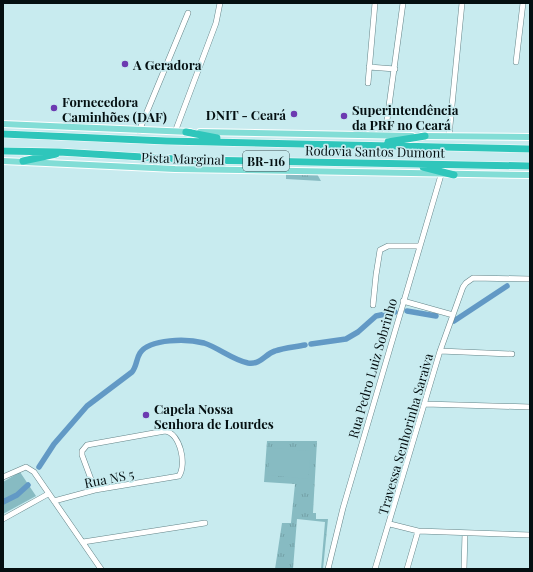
<svg xmlns="http://www.w3.org/2000/svg" width="533" height="572" viewBox="0 0 533 572" font-family="'Playfair Display',serif">
<style>
.grass{fill:url(#grass-tufts)}
.park{fill:#87bbc2}
.lines{fill:none;stroke-linecap:round;stroke-linejoin:round}
.canal{stroke:#6299c5;stroke-width:5.5}
.minor-casing{stroke:#658589;stroke-width:6}
.major-casing{stroke:#fff;stroke-width:8}
.highway-casing{stroke:#fff;stroke-width:8}
.minor{stroke:#fff;stroke-width:5}
.major{stroke:#82ddd6;stroke-width:6}
.highway{stroke:#2fc6bb;stroke-width:7}
.poi-dot{fill:#6c3ab1;stroke:#c8ebef;stroke-width:1.5}
.labels{text-anchor:middle;dominant-baseline:central;stroke-width:3.5;stroke-linejoin:round;paint-order:stroke}
.shield{fill:#c8ebef;stroke:#3f5154;stroke-width:1}
.shield-label{font-size:12px;font-weight:bold;fill:#040f11}
.poi-label{font-size:13px;font-weight:bold;fill:#040f11;stroke:#c8ebef;text-anchor:start}
.street-label{font-size:13px;fill:#040f11;stroke:#c8ebef}
</style>
<defs>
<pattern id="grass-tufts" width="24" height="20" patternUnits="userSpaceOnUse"><rect width="24" height="20" fill="#87bbc2"/><path d="M3 7l-1-3M5 7V3M7 7l1-3M15 17l-1-3M17 17v-4M19 17l1-3" fill="none" stroke="#73a0a6"/></pattern>
</defs>
<rect width="100%" height="100%" fill="#c8ebef"/>
<path class="grass" d="M286,173L317,174L321,181L286,179Z
M267,441H317L313,513H316V519H328L323,569H321L325,522L297,519L293,569H275L282,523H291L295,484L264,482Z"/>
<path class="park" d="M270,448L311,451L308,479L268,475Z
M20,472L36,496L3,514V482Z"/>
<g class="lines">
<path class="canal" d="M407,311L436,316
M454,321L507,286
M311,344L346,339L358,332L376,316L395,312
M39,467L54,444L87,406L132,372C137,366 136,359 140,353C150,338 188,339 204,343C219,348 233,360 248,363C261,365 265,354 275,351C284,348 295,347 305,345
M3,502L17,495L28,485"/>
<g class="minor-casing">
<path id="minor" d="M516,62L523,3
M369,67L395,69
M368,83L375,3
M139,131L188,13
M175,132L216,23L220,3
M385,135L403,3
M449,136L462,3
M403,301L453,315
M373,305L376,275L380,250L388,246H418
M440,351L512,354
M425,404L530,407
M3,477L26,467L34,472L101,569
M54,501L95,490L179,476C187,464 180,433 165,431L87,445L82,451V455L95,490
M3,519L48,494
M390,524L418,531L530,535
M83,542L205,523
M328,569L343,508L441,175
M375,569L440,351L463,287L466,283L473,278L530,279
M407,569L418,531
M464,569L465,533"/>
</g>
<g class="major-casing">
<path id="major" d="M3,124L190,132
M200,132L412,136
M422,136L530,137
M3,161L175,169L530,175"/>
</g>
<g class="highway-casing">
<path id="highway" d="M186,132L217,138
M3,134L166,141L530,149
M388,142L425,136
M3,151L59,152L193,160L530,166
M23,161L56,154
M423,167L454,175"/>
</g>
<use href="#minor" class="minor"/>
<use href="#major" class="major"/>
<use href="#highway" class="highway"/>
</g>
<g class="poi-dot">
<circle cx="125" cy="64" r="4"/>
<circle cx="54" cy="108" r="4"/>
<circle cx="294" cy="114" r="4"/>
<circle cx="344" cy="116" r="4"/>
<circle cx="146" cy="415" r="4"/>
</g>
<g class="labels">
<rect class="shield" x="243" y="151" width="46" height="20" rx="3"/>
<g class="shield-label">
<text x="266" y="161">BR-116</text>
</g>
<g class="poi-label">
<text x="133" y="64">A Geradora</text>
<text x="62" y="101">Fornecedora<tspan x="62" dy="15">Caminhões (DAF)</tspan></text>
<text x="352" y="109">Superintendência<tspan x="352" dy="15">da PRF no Ceará</tspan></text>
<text x="286" y="114" text-anchor="end">DNIT - Ceará</text>
<text x="154" y="408">Capela Nossa<tspan x="154" dy="15">Senhora de Lourdes</tspan></text>
</g>
<g class="street-label">
<text transform="translate(375 151) rotate(1)">Rodovia Santos Dumont</text>
<text transform="translate(183 158) rotate(2)">Pista Marginal</text>
<text transform="translate(372 368) rotate(-74)">Rua Pedro Luiz Sobrinho</text>
<text transform="translate(405 434) rotate(-74)">Travessa Senhorinha Saraiva</text>
<text transform="translate(109 478) rotate(-11)">Rua NS 5</text>
</g>
</g>
<rect width="533" height="572" fill="none" stroke="#040f11" stroke-width="8"/>
</svg>
